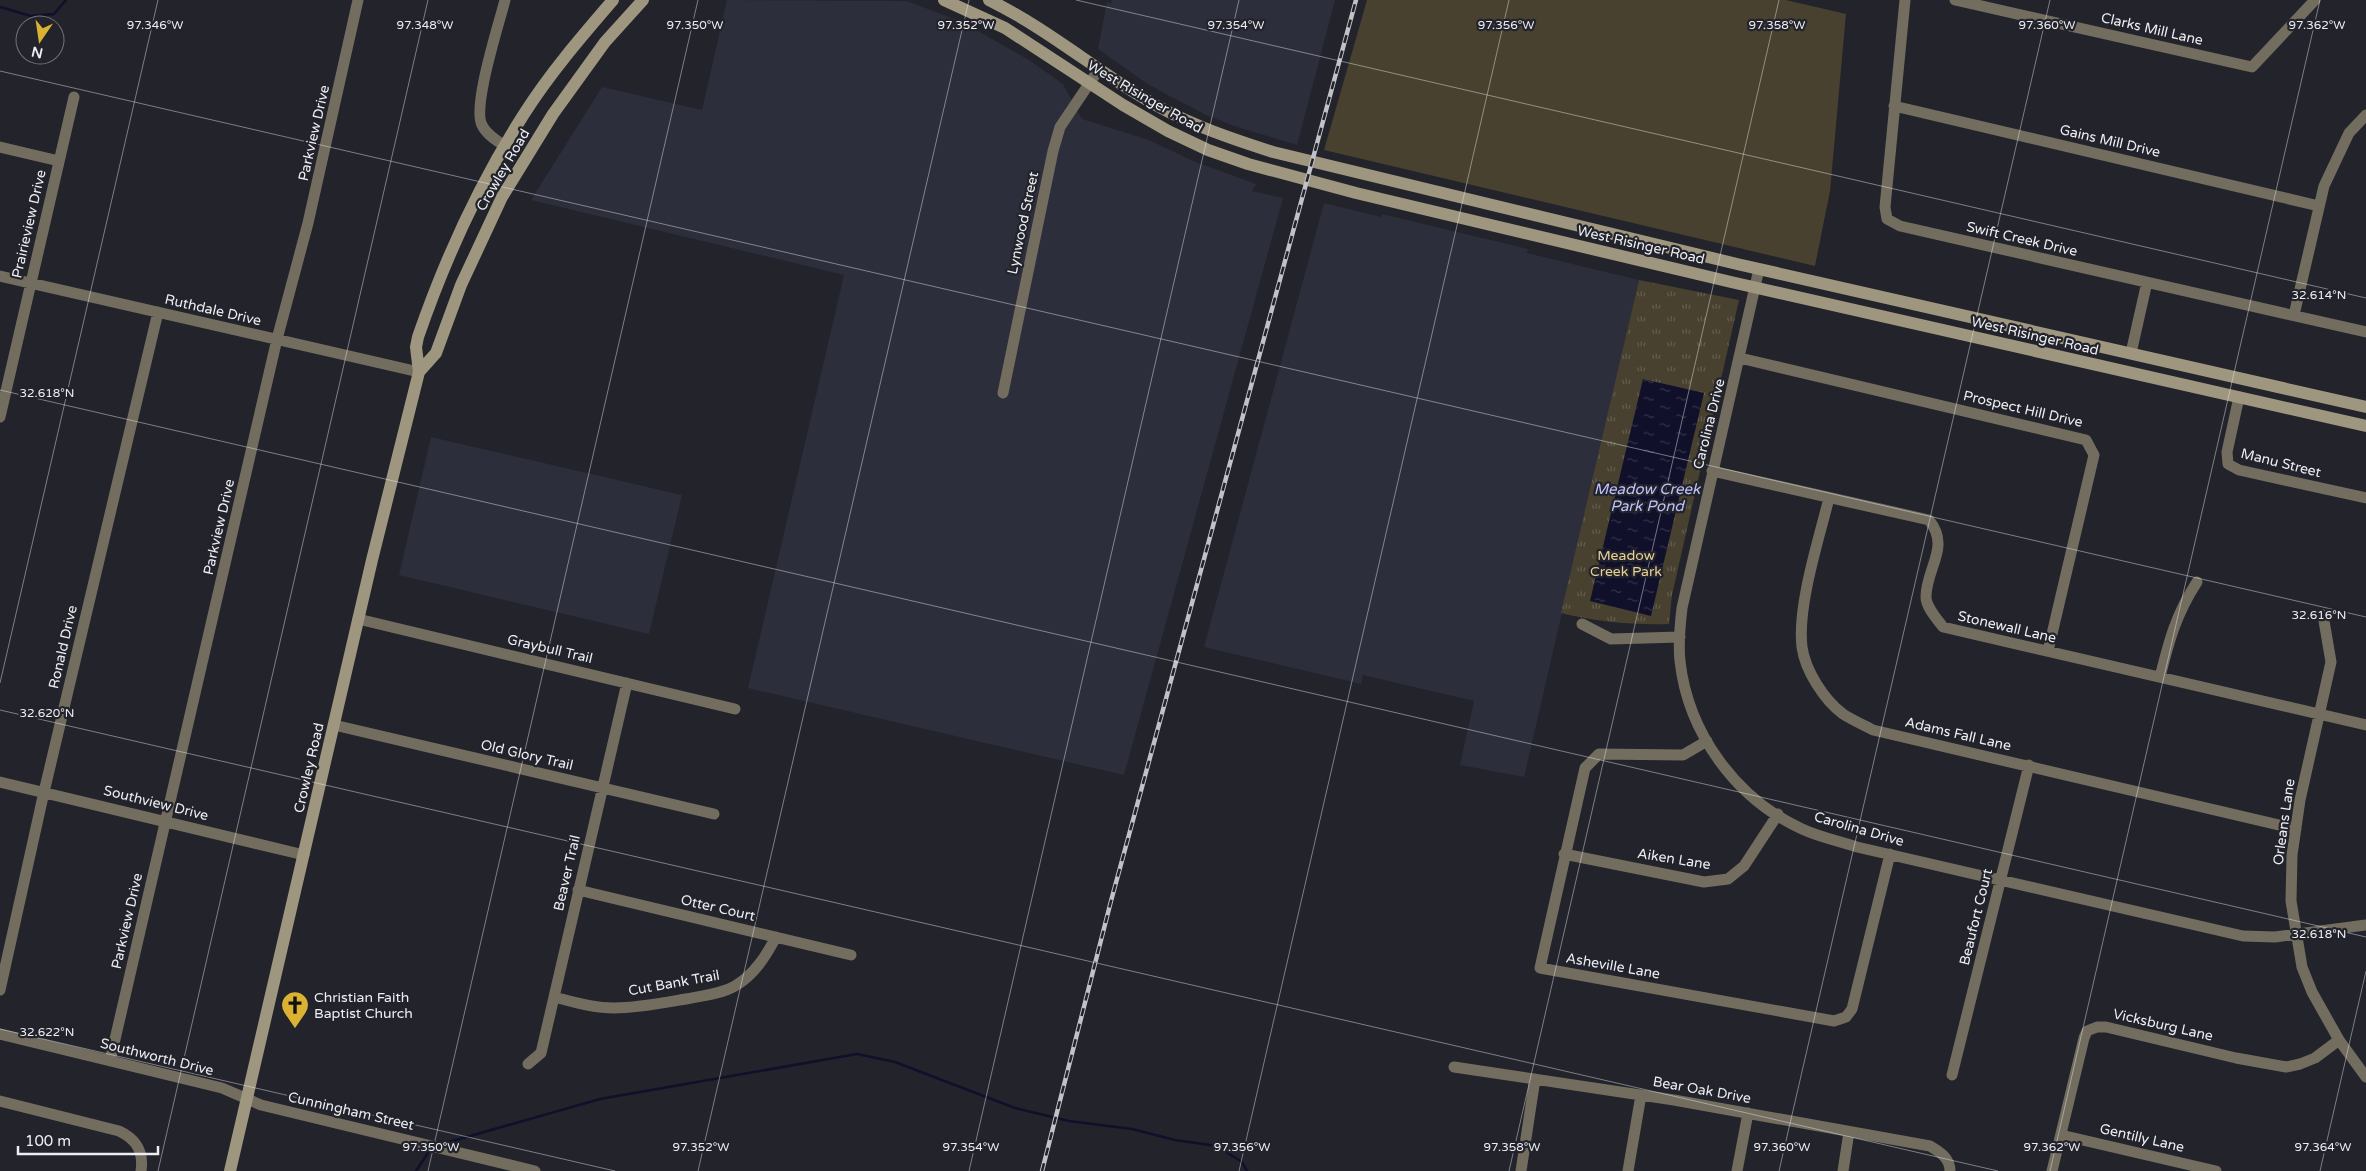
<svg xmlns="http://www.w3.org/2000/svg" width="2366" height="1171" viewBox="0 0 2366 1171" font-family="'Varela Round',sans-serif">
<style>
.built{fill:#2d2e3b}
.grass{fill:#48412f}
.park{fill:url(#park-tufts)}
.water{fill:url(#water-ripples)}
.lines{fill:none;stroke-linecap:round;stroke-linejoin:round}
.stream{stroke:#11102a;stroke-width:2.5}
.minor{stroke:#726d5e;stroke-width:11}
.secondary{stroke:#9f967f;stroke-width:12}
.rail-casing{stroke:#c1c2c7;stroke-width:4.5}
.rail{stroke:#22232b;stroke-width:2.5;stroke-dasharray:8;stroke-linecap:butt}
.ticks{fill:none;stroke:#edeef3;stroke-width:1;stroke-opacity:0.45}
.labels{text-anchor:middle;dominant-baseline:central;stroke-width:4.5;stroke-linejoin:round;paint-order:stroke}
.street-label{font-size:14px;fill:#edeef3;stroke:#22232b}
.park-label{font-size:14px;fill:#e9d297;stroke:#22232b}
.poi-label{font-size:14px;fill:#edeef3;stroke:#22232b;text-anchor:start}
.water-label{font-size:15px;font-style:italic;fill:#bfc3fc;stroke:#22232b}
.ticks-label{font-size:12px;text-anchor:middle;fill:#edeef3;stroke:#22232b;stroke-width:4.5;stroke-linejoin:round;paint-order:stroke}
</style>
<defs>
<pattern id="park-tufts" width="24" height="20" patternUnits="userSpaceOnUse" patternTransform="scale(1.25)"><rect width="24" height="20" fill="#48412f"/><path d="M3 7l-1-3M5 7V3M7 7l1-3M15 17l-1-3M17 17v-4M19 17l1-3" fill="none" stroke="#635d4e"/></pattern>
<pattern id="water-ripples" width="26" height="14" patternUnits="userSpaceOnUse" patternTransform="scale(1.25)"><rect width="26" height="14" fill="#11102a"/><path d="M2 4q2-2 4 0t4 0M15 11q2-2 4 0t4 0" fill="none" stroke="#343349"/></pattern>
</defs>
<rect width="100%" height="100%" fill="#22232b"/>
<path class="built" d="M727,0L907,1L962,22L1029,60L1063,84L1082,119L1149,140L1193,161L1256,184L1252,191L1283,198L1124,775L748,688L844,275L531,200L602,87L702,110Z
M1112,0H1335L1297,145L1234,126L1206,115L1149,85L1098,49L1107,2L1111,4Z
M1324,203L1381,217L1382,214L1528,249L1527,253L1639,280L1524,777L1460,765L1474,701L1363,675L1361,684L1204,647Z
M431,437L682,495L649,634L399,575Z"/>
<path class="grass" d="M1367,0H1786L1846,14L1830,191L1815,266L1324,150Z"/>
<path class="park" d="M1639,280L1739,300L1672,595L1669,624C1632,625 1597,622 1561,613Z"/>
<path class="water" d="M1643,379L1704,393L1651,616L1590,601Z"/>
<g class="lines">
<path class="stream" d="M0,7L31,16L54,14L66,0
M442,1144L600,1099L857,1054L895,1062L1015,1108L1069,1121L1132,1129L1175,1140L1217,1146L1242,1162L1247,1171
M416,1171L428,1153"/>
<path class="minor" d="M1905,0L1885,207L1887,219L1900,226L2366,332
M1955,0L2252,67L2315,0
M1894,106L2319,206
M505,146C497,141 486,134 482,125C472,107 499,24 505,0
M0,147L59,161
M1759,269L1682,608C1680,625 1678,643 1680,661C1688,733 1736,799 1802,829C1819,837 1839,841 1857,847L2243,936L2275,937L2366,925
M0,276L419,372
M2294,315L2324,186L2349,133L2366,115
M2131,353L2147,282
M1740,358L2086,440L2094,455L2048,651
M1003,393L1053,151L1060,127L1099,69
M2239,397L2227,452L2228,464L2239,470L2366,498
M0,417L74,97
M1712,471L1929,520C1951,547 1926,568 1926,597C1926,607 1937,619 1943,627L2366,725
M1829,498C1819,539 1797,606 1802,647C1805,670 1824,700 1843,714C1852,720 1864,725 1873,730L2296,829
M2323,615L2331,662L2300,800L2292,855L2291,901L2302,967L2312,992L2339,1040L2366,1077
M358,619L735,709
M1582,624L1611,639L1680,637
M2160,677C2169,641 2176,614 2197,582
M334,725L714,814
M1707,741L1683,755L1599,754L1585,768L1540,968L1834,1021L1846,1017L1852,1009L1890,854
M0,782L304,855
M1564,854L1704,882L1728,879L1744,866L1778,814
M578,890L851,955
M0,990L44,792L158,312
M554,997C574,1002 593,1008 614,1008C638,1008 663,1003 686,999C702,996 721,994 735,986C754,975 766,956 776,937
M0,1034L222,1088L261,1105L535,1171
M110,1061L277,339L308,223L358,0
M528,1064L541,1053L627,683
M1454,1067L1674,1100L1930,1146C1940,1152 1950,1158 1950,1171
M1952,1075L2029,765
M0,1101L119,1131C136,1139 144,1151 141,1171
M2061,1135L2216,1171
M1521,1171L1535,1079
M1628,1171L1641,1095
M1737,1171L1748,1113
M1843,1171L1849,1132
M2052,1171L2084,1038L2087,1031L2097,1027H2106L2236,1058L2286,1067L2300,1064L2315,1058L2339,1040"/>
<path class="secondary" d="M944,0L1005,28L1123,105L1168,131L1208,150L1248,164L1356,193L1731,282L2366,426
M989,0C1042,26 1087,63 1137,94C1179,121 1226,137 1273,152L1737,264L2366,407
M419,372L436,353L461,285L502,197L553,114L605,42L643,0
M230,1171L372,560L419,372L416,347L418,337C445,259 479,184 524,114C550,73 582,36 613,0"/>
<g class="rail-casing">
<path id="rail" d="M1042,1171L1111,901L1356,0"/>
</g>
<use href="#rail" class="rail"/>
</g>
<path class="ticks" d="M1076,0L2366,298M0,71L2366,617M0,390L2366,937M0,683L158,0M0,710L1998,1171M0,1029L615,1171M158,1171L428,0M428,1171L698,0M698,1171L969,0M969,1171L1239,0M1239,1171L1509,0M1509,1171L1779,0M1779,1171L2050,0M2050,1171L2320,0M2320,1171L2366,971"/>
<defs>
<g id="church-pin" transform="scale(1.4375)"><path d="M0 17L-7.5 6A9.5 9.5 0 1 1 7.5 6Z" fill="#dcb233" stroke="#22232b"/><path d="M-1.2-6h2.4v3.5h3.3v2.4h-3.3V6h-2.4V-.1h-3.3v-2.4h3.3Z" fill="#111"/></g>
</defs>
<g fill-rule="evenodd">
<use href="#church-pin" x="295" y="1005"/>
</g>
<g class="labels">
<g class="street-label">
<text transform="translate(2152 29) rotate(13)">Clarks Mill Lane</text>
<text transform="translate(1145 97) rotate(30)">West Risinger Road</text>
<text transform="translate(314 133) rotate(-77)">Parkview Drive</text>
<text transform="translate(2110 141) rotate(13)">Gains Mill Drive</text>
<text transform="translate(503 170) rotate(-60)">Crowley Road</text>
<text transform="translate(1023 223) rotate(-78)">Lynwood Street</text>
<text transform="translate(29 224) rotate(-77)">Prairieview Drive</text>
<text transform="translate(2022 239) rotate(13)">Swift Creek Drive</text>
<text transform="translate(1641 245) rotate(13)">West Risinger Road</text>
<text transform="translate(213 310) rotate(13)">Ruthdale Drive</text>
<text transform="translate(2035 336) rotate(13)">West Risinger Road</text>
<text transform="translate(2023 409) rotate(13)">Prospect Hill Drive</text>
<text transform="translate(1709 424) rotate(-76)">Carolina Drive</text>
<text transform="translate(2281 463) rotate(14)">Manu Street</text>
<text transform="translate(219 527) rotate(-77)">Parkview Drive</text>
<text transform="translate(2007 627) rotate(13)">Stonewall Lane</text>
<text transform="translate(63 647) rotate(-77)">Ronald Drive</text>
<text transform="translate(550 649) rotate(13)">Graybull Trail</text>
<text transform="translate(1958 734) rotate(13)">Adams Fall Lane</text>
<text transform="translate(527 755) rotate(13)">Old Glory Trail</text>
<text transform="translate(309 768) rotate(-77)">Crowley Road</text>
<text transform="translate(156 803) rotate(14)">Southview Drive</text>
<text transform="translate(2284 822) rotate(-82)">Orleans Lane</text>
<text transform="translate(1859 829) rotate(16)">Carolina Drive</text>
<text transform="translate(1674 859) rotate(9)">Aiken Lane</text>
<text transform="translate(567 873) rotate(-77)">Beaver Trail</text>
<text transform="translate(718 908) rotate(13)">Otter Court</text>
<text transform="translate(1976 917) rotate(-76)">Beaufort Court</text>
<text transform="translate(127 921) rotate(-77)">Parkview Drive</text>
<text transform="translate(1613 966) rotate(10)">Asheville Lane</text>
<text transform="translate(674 983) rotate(-10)">Cut Bank Trail</text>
<text transform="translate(2163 1025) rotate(13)">Vicksburg Lane</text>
<text transform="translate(157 1057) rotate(14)">Southworth Drive</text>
<text transform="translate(1702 1090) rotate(10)">Bear Oak Drive</text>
<text transform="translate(351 1111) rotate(13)">Cunningham Street</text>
<text transform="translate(2142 1138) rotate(13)">Gentilly Lane</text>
</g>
<g class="park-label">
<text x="1626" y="555">Meadow<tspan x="1626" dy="16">Creek Park</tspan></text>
</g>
<g class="poi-label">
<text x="314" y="997">Christian Faith<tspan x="314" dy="16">Baptist Church</tspan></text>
</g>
<g class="water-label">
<text x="1647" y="489">Meadow Creek<tspan x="1647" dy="17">Park Pond</tspan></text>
</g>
</g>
<g class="ticks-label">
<text x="425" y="29">97.348°W</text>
<text x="695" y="29">97.350°W</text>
<text x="966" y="29">97.352°W</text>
<text x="1236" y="29">97.354°W</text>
<text x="1506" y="29">97.356°W</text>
<text x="1777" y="29">97.358°W</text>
<text x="2047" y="29">97.360°W</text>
<text x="2317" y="29">97.362°W</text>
<text x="155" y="29">97.346°W</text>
<text x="2319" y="299">32.614°N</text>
<text x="47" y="397">32.618°N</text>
<text x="2319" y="619">32.616°N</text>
<text x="47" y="717">32.620°N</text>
<text x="2319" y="938">32.618°N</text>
<text x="47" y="1036">32.622°N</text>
<text x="431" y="1151">97.350°W</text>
<text x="701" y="1151">97.352°W</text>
<text x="971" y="1151">97.354°W</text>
<text x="1242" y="1151">97.356°W</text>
<text x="1512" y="1151">97.358°W</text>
<text x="1782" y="1151">97.360°W</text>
<text x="2052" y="1151">97.362°W</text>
<text x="2323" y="1151">97.364°W</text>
</g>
<g transform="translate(40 40) rotate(193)"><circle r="24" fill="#22232b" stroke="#73747b"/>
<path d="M0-4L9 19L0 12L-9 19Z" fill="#dcb233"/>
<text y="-8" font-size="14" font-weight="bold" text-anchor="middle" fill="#edeef3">N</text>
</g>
<path d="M18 1146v8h140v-8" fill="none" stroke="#edeef3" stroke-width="2.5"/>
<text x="25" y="1146" font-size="15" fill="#edeef3" stroke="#22232b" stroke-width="4" paint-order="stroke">100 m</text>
</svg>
